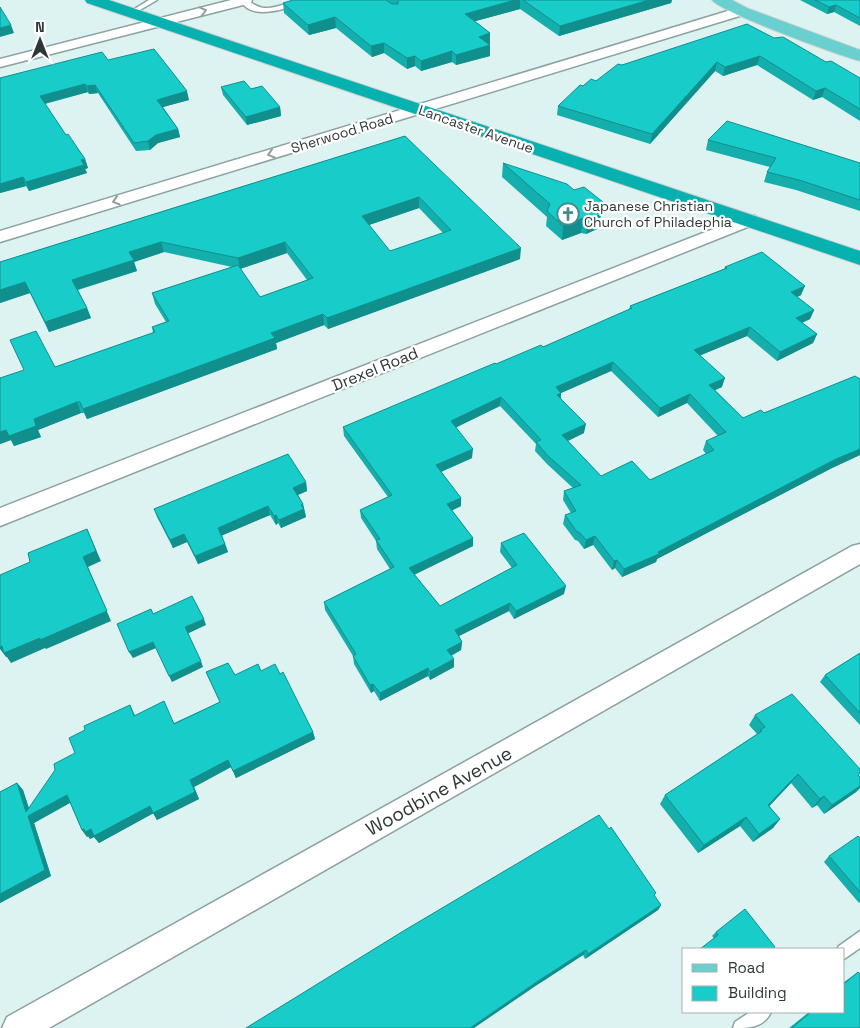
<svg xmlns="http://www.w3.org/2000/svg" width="860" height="1028" viewBox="0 0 860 1028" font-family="'Space Grotesk',sans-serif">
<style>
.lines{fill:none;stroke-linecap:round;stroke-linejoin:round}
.lane-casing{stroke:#8ca1a0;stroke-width:3}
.street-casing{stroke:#8ca1a0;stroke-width:3}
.primary-casing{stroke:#d1d3d3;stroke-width:2}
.highway-casing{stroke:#d1d3d3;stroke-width:2}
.lane{fill:#fff;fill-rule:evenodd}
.street{fill:#fff;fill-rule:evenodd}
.primary{fill:#6ad0cf;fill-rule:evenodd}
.highway{fill:#07b1af;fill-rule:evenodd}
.wall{fill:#14afad;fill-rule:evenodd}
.shaded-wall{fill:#108f8d}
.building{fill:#17ccc9;stroke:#108f8d;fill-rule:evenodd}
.oneway{stroke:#969b9b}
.labels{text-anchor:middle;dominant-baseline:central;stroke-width:4.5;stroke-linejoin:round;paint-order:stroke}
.far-street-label{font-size:14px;fill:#2e3737;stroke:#fff}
.far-poi-label{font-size:14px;fill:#2e3737;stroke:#fff;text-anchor:start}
.street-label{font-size:16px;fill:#2e3737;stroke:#fff}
.near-street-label{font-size:19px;fill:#2e3737;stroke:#fff}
</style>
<rect width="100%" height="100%" fill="#ddf3f2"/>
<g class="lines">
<g class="lane-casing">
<path id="lane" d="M149,0H157L133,14L128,13Z
M241,0C250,0 255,7 264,8C278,9 291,0 303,0L300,4C285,9 249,21 241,0Z
M860,931V948L844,959V949H837L839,946Z
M750,1012H771C764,1028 748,1028 733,1028L735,1022Z"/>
</g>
<g class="street-casing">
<path id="street" d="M231,0H252L251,3L0,67V59Z
M741,7L748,11L746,14L0,242V231Z
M749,215L755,216L758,220L755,224L0,526V508Z
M860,544V564L49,1028H2L7,1017L852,546Z"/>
</g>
<g class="primary-casing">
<path id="primary" d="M712,0H732L747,8L860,50V61C840,56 720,12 712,0Z"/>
</g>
<g class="highway-casing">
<path id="highway" d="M85,0H109L860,251V265L87,3Z"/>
</g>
<use href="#lane" class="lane"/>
<use href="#street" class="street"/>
<use href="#primary" class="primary"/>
<use href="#highway" class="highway"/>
</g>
<path class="wall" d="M293,0H672L671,3L559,36L520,9L475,21L490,33V44H489L490,56L456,65L452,62L421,71L415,66L407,69L384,53L372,57L336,28L309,35L284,13L283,3Z
M800,0H860V26L834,12L827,14Z
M774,38L860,78V121L822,97L813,100L757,65L723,76L715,71L650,144L557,115L558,106L583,86L596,81L622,65Z
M108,60L189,100L163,107L178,129L180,137L158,143L150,150L136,151L98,93L89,94L88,92L45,104L66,135L85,159L88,168L85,169L87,173L29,191L26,186L0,193V78Z
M221,87L251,89L280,107L281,116L247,125L223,95Z
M405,136L520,259L328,329L324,325L276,343L277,349L87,419L84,413H81L38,430L41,437L14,446L11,440L0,444V378L55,367L153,333L152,327L166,322L155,304L152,293L232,267L164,252L134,262L137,271L78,290L87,308L91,318L49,332L30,293L0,303V262ZM419,208L443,233L390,251L369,225ZM287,253L307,280L260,297L240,269Z
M708,140L860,163V211L796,190L764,182L767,172L770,167L706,150Z
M503,163L601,216L597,229L586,234L581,233L562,240L546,226L547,217L502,177Z
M725,267L801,295L797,297L814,310L810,319L802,323L817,334L813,343L777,361L747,336L700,355L722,387L715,390L743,418L764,413L860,379V455L832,468L657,559L656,562L622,577L615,568L612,570L593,545L584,549L578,541L575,540L563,524L565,515L571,513L563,500L564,491L573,488L547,464L535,451L536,444L500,406L456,427L472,458L441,472L461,498V506L452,510L473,538V546L414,574L440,606L512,568L500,552L501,543L564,594L514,619L509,611L459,636L462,642L461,650L451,656L454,659V667L430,680L428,676L380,701L374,691L371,693L354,664L353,656L325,610L324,602L390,569L377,549L376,541L361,518L360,510L388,497L344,436L343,427L496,364L543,347L629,310L630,306L724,269ZM611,371L658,417L687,403L718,436L706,441L703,450L706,454L650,480L601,476L568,441L584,433L561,398V393Z
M306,482L307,491L298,495L303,504L306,517L281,528L278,523L276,525L270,515L222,535L228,552L198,564L187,542L173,548L157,517L154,509Z
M860,653V725L820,682L825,675Z
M261,671L280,674L313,732L315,739L236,778L231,767L194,787L199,799L157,820L153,813L99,843L94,837L90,839L88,836L87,837L82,830L70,803L34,823L51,876L0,903V792L17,783L23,790L29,808L75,753L85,730L130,705L135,715L174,723L220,702L206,672L235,675Z
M755,715L859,776L860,777V788L856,792L824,814L817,805L812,808L791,783L769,806L780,819L773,828L753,842L740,826L698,853L660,804L665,795L757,734L749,725Z
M860,838V902L859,903L824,862L829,856Z
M654,896L661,905L658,910L585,959L583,955L537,985Z
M716,932L775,947L714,938L712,936Z
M858,972L860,1028H789L809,1012H844V982Z"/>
<path class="shaded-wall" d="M515,0H520V9L465,24V14Z
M649,0H672L671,3L559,36L560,26Z
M836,5L834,12L827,14L829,7Z
M335,17L336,28L309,35L308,25Z
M11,25L14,33L0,37V28Z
M490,33V44L479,47V37Z
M384,43V53L372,57L371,46Z
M490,45V56L456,65V55Z
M452,51V62L421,71V61Z
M415,56V66L407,69V58Z
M760,56L757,65L723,76L725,67Z
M717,62L715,71L650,144L652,134Z
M85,84L88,92L43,104L40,96Z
M95,85L98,93L89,94L87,86Z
M825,88L822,97L813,100L816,91Z
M187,91L189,100L159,108L157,100Z
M280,107L281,116L247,125L246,117Z
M178,129L180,137L158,143L150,150L148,141L156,135Z
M85,159L88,168L85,169L87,173L29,191L26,182Z
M23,177L26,186L0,193V184Z
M419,197V208L363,227L362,216Z
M603,202L597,229L586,234L588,219Z
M583,218L581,233L562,240L563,226Z
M161,242L164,252L134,262L137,271L76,290L72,280L129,252Z
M285,242L287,253L240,269L238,258Z
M521,248L520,259L328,329L327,318Z
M25,282L30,293L0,303V290Z
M805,286L801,295L788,301L791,292Z
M87,308L91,318L49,332L45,322Z
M814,310L810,319L793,327L796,318Z
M323,314L324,325L276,343L277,349L87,419L83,409L271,333Z
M750,327L747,336L692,359L694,350Z
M817,334L813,343L777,361L780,352Z
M613,362L611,371L561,393L560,402L555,404L556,387Z
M725,378L722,387L706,394L709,385Z
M690,394L687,403L658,417L660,408Z
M501,397L500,406L451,430V421Z
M77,402L81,413L38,430L41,437L14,446L11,440L0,444V432L34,419Z
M586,424L584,433L561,444L562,435Z
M473,449L472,458L436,474V465Z
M860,449V455L832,468L657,559L656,562L622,577L624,569L836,459Z
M306,482L307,491L295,496L293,488Z
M461,498V506L447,513V504Z
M303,504L306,517L281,528L279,520Z
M268,506L270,515L221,536L218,528Z
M276,515L278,523L276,525L274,516Z
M87,529L101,561L88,567L111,621L46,649L45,648L11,663L7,657H6L0,649V647L83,557Z
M184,534L187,542L173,548L170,540Z
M595,536L593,545L584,549L586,540Z
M473,538V546L410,577L409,568Z
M225,544L228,552L198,564L195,556Z
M617,560L615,568L612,570L614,561Z
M566,586L564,594L514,619L516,611Z
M510,603L509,611L455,638V630Z
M204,619L206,625L187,634L185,627Z
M153,642L156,648L133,658L129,652Z
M462,642L461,650L447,658V650Z
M454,659V667L430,680V672Z
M201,661L203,667L172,682L169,676Z
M428,668V676L380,701V693Z
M373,684L374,691L371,693L370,685Z
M313,732L315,739L236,778L233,771Z
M228,760L231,767L194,787L199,799L157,820L153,813L190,780Z
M798,774L791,783L762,814L768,805Z
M17,783L23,790L31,815L67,795L73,801L34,823L51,876L0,903V894L26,812Z
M860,786V788L856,792L824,814L832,805Z
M824,796L817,805L812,808L820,799Z
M150,806L154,813L99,843L94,837L90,839L88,836L87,837L82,830L84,829H91Z
M746,817L740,826L698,853L704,845Z
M780,819L773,828L753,842L759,834Z
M661,905L658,910L585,959L588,954Z
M586,950L583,955L537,985L474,1028H470L538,981Z"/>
<path class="building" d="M293,0H386L392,4H398V0H515L465,14L490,33L479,37L490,45L456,55L452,51L421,61L415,56L407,58L384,43L371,46L335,17L308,25L283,3Z
M523,0H649L560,26Z
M815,0H860V18L836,5L829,7Z
M0,7L11,25L0,28Z
M747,24L774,38L783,37L826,62L831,61L860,78V109L825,88L816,91L760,56L725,67L717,62L652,134L558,106L580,85L583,86L591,79L596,81L618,64L622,65Z
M154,49L187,91L157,100L178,129L156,135L148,141L134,143L95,85L87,86L85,84L40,96L66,135L68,134L85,159L81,160L84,165L26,182L23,177L0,184V78L102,52L108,60Z
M244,81L251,89L262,86L280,107L246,117L221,87Z
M727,121L860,163V200L799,180L767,172L776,158L708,140Z
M405,136L521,248L327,318L323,314L271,333L275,338L83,409L80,402H77L34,419L36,426L9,436L6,430L0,432V378L24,370L10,340L36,331L55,367L155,332L152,327L169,321L152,293L238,265L260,297L313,278L285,242L238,258L161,242L129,252L134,260L72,280L87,308L45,322L25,282L0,290V262ZM419,197L451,230L390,251L362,216Z
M503,163L567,184L574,190L584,187L603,202L600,215L588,219L583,218L563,226L547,211L550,204Z
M762,252L805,286L791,292L814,310L796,318L817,334L780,352L750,327L694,350L725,378L709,385L743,418L761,410L764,413L855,376L860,379V449L836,459L658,552L659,554L624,569L617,560L614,561L595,536L586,540L579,532H577L565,515L576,511L564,491L581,485L548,456L536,442L541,440L501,397L451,421L473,449L436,465L461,498L447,504L473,538L409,568L440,606L517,565L501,543L524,533L566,586L516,611L510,603L455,630L462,642L447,650L454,659L430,672L428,668L380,693L373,684L370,685L353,656L356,654L324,602L394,567L376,540L380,539L360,510L392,495L343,427L495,363L496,364L541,345L543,347L632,308L630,306L727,268L725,267ZM613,362L660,408L690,394L726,432L706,441L714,450L650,480L632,461L601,476L562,435L586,424L557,395L561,393L556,387Z
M288,454L306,482L293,488L303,504L301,505L304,509L279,520L276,515L274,516L268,506L218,528L225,544L195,556L184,534L170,540L154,509Z
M87,529L96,551L83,557L107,611L40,640V638L4,653L2,646L0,647V575L30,562L28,553Z
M192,596L204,619L185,627L201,661L169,676L153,642L129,652L117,624L151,609L153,614Z
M860,653V713L825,675Z
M228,663L235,675L258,664L261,671L275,664L280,674L283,672L313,732L233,771L228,760L190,780L195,792L153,813L150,806L94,836L91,829L85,832L84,829L82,830L67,795L28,816L45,870L0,894V792L17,783L26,812L55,770L54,764L75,753L69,738L85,730L84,726L130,705L134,716L164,701L174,724L220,702L206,672Z
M792,694L860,769V773L858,775L860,777V786L832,805L824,796L820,799L798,774L768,805L780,819L759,834L746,817L704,845L665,795L762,731L760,730L765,727L755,715Z
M599,815L609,829L611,827L656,893L654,895L661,905L588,954L586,950L538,981L470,1028H246L405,930Z
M858,836L860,838V892L829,856Z
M745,909L775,947L772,949H700L718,935L716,932Z
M858,972L860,974V1028H792L811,1012H844V984Z"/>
<defs><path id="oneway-chevron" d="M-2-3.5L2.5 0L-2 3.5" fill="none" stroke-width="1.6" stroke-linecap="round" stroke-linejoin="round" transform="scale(1.25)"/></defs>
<g class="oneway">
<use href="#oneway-chevron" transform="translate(203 11) rotate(-14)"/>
<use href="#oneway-chevron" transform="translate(271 154) rotate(163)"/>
<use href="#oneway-chevron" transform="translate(116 201) rotate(163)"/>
</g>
<defs>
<g id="church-ring" transform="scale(1.125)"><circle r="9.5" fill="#fff" stroke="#438b89" stroke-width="1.5"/><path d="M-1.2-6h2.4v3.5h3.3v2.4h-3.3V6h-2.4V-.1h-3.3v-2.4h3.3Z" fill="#438b89"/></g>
</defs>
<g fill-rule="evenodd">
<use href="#church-ring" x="568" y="214"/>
</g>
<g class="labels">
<g class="far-street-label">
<text transform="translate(476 129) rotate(19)">Lancaster Avenue</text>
<text transform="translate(342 133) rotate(-17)">Sherwood Road</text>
</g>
<g class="far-poi-label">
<text x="584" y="206">Japanese Christian<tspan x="584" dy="16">Church of Philadephia</tspan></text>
</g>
<g class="street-label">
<text transform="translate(375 369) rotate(-22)">Drexel Road</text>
</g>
<g class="near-street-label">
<text transform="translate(439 791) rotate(-29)">Woodbine Avenue</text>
</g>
</g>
<rect x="682" y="948" width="162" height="65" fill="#ffffff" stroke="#abafaf"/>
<rect x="692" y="964" width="25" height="8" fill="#6ad0cf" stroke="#abafaf"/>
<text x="728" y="973" font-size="15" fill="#2e3737">Road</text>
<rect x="692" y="986" width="25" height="15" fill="#17ccc9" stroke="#abafaf"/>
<text x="728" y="998" font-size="15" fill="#2e3737">Building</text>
<g transform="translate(40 40)" stroke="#ffffff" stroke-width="4" paint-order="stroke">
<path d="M0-4L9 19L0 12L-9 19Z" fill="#2e3737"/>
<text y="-8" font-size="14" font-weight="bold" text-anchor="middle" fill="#2e3737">N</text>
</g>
</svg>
